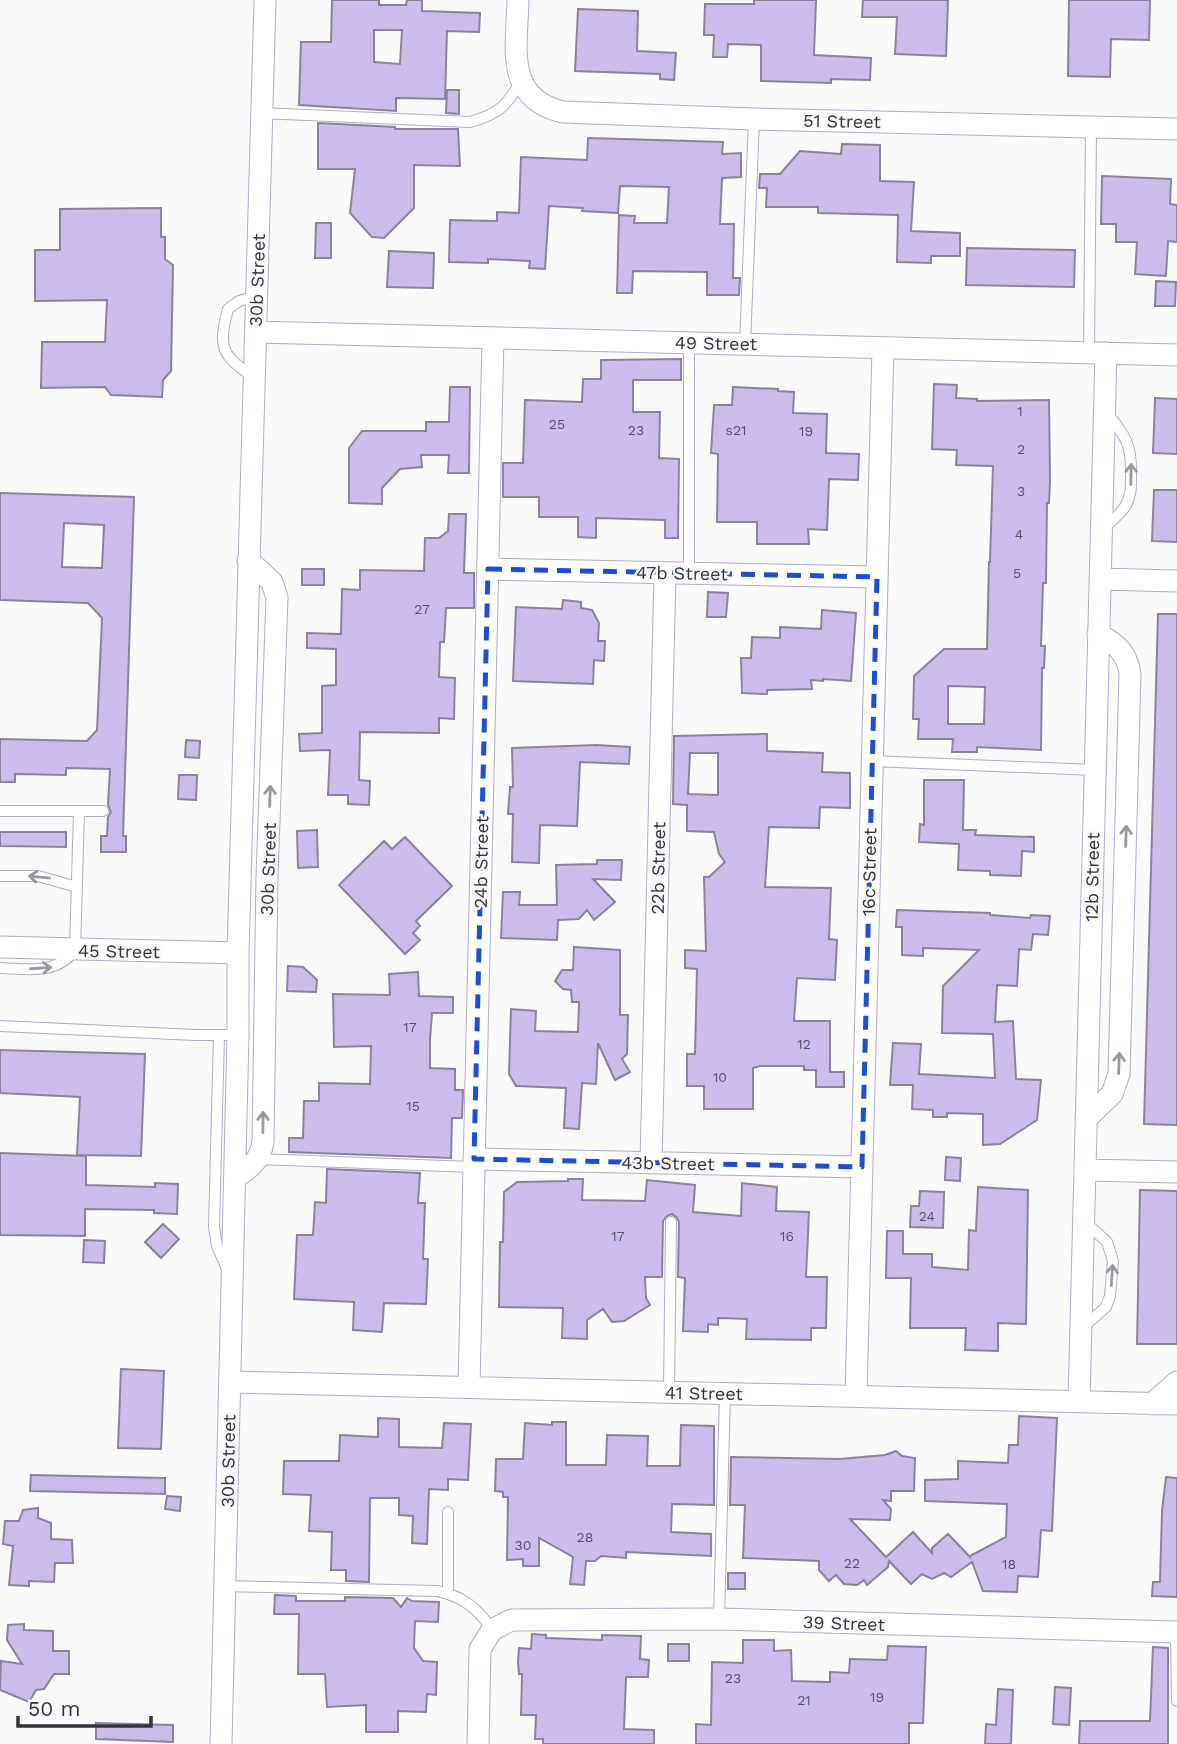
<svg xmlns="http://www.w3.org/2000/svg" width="1177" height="1744" viewBox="0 0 1177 1744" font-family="'Work Sans',sans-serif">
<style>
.building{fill:#cbbcec;stroke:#8a829e;stroke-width:2;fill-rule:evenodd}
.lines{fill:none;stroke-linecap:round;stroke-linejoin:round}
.lane-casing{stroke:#b4abc9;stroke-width:12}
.street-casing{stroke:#b4abc9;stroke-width:23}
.lane{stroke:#fff;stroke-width:10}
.street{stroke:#fff;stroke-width:21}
.oneway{stroke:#9a989e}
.marked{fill:none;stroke:#1d4ed8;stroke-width:5;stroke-dasharray:14 9;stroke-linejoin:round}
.labels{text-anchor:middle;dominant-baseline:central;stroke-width:5;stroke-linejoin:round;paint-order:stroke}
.number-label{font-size:14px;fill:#5a546a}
.street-label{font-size:18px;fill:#35323e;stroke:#fafafa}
</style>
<rect width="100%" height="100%" fill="#fafafa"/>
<path class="building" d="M332,0H379V5H406L407,0H422V11L480,13L479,32L447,31L445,99L396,98V111L299,105L301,42H331ZM374,30H402L400,64L374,62Z
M754,0H816L814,55L871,58L870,80L831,79V83L761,81V45L728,44L727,57H713L714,35H704L705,4H754Z
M863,0H948L946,56L895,54L897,17H862Z
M1069,0H1150L1149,40L1111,39L1110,77L1068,76Z
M578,9L638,11L637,51L676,53L674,80L660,79V74L575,71Z
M447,90H459V114L446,113Z
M318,123L395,127V129H458L460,166L414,165V208L384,238L372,237L350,213L355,169H318Z
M588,138L723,142L722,154L741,153V177L722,178L720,224H734L733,278H740L739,295H707V272L633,271L632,293H617L619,215L635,216L634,223H667L669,187L620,186L618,213L582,211L583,208L549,206L545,269L529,268L530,261L488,259V263L449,262L450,220L497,221V212L519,213L521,157L587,160Z
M842,144L880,145V181L914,182L911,231L960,233V256H931V263L897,262L898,215L818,213V207H766L767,188H759L760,174H780L800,151L841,154Z
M1102,176L1171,179L1170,204L1177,205V242L1168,241L1166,276L1135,274L1137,242H1116V224H1101Z
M161,208V237H165V259L173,265L171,371L163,380L162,397L111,395L105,387L41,388L42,342H105L107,300L35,301V250H60V209Z
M316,223H331V258H315Z
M967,248L1075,250L1074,287L966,285Z
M389,251L434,253L433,288L387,287Z
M1156,281L1176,282L1175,306H1155Z
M681,359V380H633V412H660L659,458L679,459L678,538H665V520L596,518V538L578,537V517H539V497H503V463H523L525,400L582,402L583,379H601V360Z
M934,384L957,385L956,398L977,399V401L1049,400L1050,481L1049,503H1047L1046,583H1043L1041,646H1045L1044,668H1042L1041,750L977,747V752H952L953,739H918L919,719H913L914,676L944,649H987L989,562H990L993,466L956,465L957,450L932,449ZM948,686L985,687L984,724H948Z
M450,387H470L469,473H448L449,455H421L422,467L400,469L382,488V504L349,503V448L362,431H426V422H449Z
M733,387L778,389V391L794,392L793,413L827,414L826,453L859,454L858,480L829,479L827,530L808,529L809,544H757V522H717L718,454L711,453L714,405H732Z
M1155,398L1177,399V454L1153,453Z
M1154,490H1177V542L1152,541Z
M0,493L134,497L123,836H126V852H101V836H107L108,817L111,812L108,805L110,769L66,768V775L15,774V782H0V739L87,741L97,730L102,618L88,603L0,600ZM64,523L104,525L102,568L62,567Z
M449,514H466L464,573H474V608H446L444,642H440L439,677L455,678L454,719L439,718V733L360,732L359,780L370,781L369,805L348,804V795H328L330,750L300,751L299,734L322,733V686L336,685V649L307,648V633L341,634L342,589L360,590V570L424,571L425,538H439L448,531Z
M302,569H324V585H302Z
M708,592L728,593L726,617H707Z
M563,600L581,602V608L592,610L599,623L598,641H605L604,661L594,660L593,684L513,681L516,607L562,609Z
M822,610L856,613L851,681L823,679V681L811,680L812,689L767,690V694L742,693L741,658H751L752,637L780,638V627L821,629Z
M1158,614H1177V1125L1144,1124Z
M767,734V751L823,753L822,772L850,773V808L820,807L819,828L769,827L765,887L831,888L829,939L837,940L835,980L797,978L794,1021H830V1072H844V1087H816V1070H804V1066H760L753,1068V1109H704V1086H687V1054H695L697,969L685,968V950L706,951L704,877H709L725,862L719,854L714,832L687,831V805L673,804L674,736ZM690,753H718V795L688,794Z
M186,740L200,741L199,758L185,757Z
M596,745L630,747L629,764L580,762L577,826L540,825L539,863L512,862L513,814H508L510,787H513L512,748Z
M179,775H197L196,800L178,799Z
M924,780H964L963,830H976L975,835L1034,837V852L1022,851L1021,876L990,875V871L958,870L959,844L919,842L920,824L924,825Z
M317,830L318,867L298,868L297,831Z
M0,832H66V847L0,846Z
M405,837L452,886L416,921L420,926L413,933L420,940L405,954L339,885L384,841L392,849Z
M597,860H622L621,880L593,879L615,902L594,920L587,910L579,919L558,920L557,940L501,938L503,892H520L519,905H557L556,865L597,864Z
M897,910L990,913V915L1030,918L1031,915L1050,916L1048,935L1033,934L1031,950L1019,949L1017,986L997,985L995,1022L1013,1021L1016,1079L1041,1080L1037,1120L1000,1144L983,1145V1114L947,1113V1117H933V1110L912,1109L913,1085H890L893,1043L921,1044L919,1074L995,1078L993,1034L942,1033L943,986L979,950L923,948V956L902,955V927H896Z
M574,947L620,950V1015H628L627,1054L622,1059L630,1072L615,1080L598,1043L596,1084L582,1083L579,1129L564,1128L566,1088L516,1086L509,1074L511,1009L536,1011L535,1031L578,1032L579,1002H572L571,990L563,989L555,981L562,970H573Z
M288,966L303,967L317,980L316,992L287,991Z
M418,972L419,996L453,997V1013H432L430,1040V1068L455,1069V1090H463L462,1118H452L451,1158L289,1152V1138H303L304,1101H319V1083L370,1084L371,1046L334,1047L333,994L390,995L389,974Z
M0,1050L145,1054L141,1156L77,1155L80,1097L0,1093Z
M0,1153L86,1156V1185L155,1187V1183L178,1184L177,1214L154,1213V1210L85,1209V1236L0,1235Z
M946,1157L961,1158L960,1181L945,1180Z
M327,1169L420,1173L418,1203H425L423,1259H428L426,1304L384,1303L382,1332L353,1330L354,1302L294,1299L297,1235H313L315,1202L326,1203Z
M568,1179H583L582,1200L645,1201L647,1180L695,1185L693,1212L741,1216L742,1183L777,1187L776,1211L809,1212L806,1277H827L826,1328H811V1340L746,1339L747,1319L718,1318V1325L708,1324V1332L683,1331L685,1278L678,1277L679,1222L677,1218L672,1214L667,1216L663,1221L662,1277H645L646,1298L650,1305L624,1321L612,1322L603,1309L587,1320V1339L562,1338L563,1308L499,1307L500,1242H503L504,1192L517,1182L568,1181Z
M978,1187L1028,1190L1026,1324L998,1323V1351L965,1350L966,1328H910L911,1278H886L887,1231H903V1254H932V1267L968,1270L969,1230L976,1231Z
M1140,1190L1177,1191V1344H1137Z
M920,1191L944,1192L943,1228L910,1227L911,1206H919Z
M163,1224L179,1239L161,1258L145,1242Z
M84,1240L105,1241L104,1263L83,1262Z
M121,1369L164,1371L161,1449L118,1448Z
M1019,1416L1057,1418L1052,1531L1041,1530L1038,1577L1018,1576L1017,1592L983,1591L972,1562L951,1577L944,1573L932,1579L922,1574L911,1584L889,1561L888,1567L867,1585L864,1580L857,1585L844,1584L836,1575L829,1581L819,1570V1561L743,1558L745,1505H730L731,1457L840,1459L885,1455L896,1451L902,1456L915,1458L914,1491H891V1501L883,1500L891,1509L890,1520L850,1519L886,1557L913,1532L932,1553V1548L948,1534L971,1558L970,1556L1006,1537L1007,1504L925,1501V1480L958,1479V1461L1008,1463L1009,1445H1018Z
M378,1418L399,1419V1447L442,1448L444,1423L471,1424L468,1480L448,1479V1490L429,1489L427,1544L412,1543L413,1516L399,1515V1498H370L369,1582L346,1581V1570H331L332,1532L309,1531L311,1495L283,1494L284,1461H339L340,1435L378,1437Z
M552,1422H566V1465H606L607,1435L648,1436L647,1466H680L681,1425L714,1426V1505L672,1504L671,1532L711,1534V1556L626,1552V1558L601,1556L595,1561H586L584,1585L570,1584L573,1557L539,1538V1566H523V1559L507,1560L508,1497H503V1492L495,1491L496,1459H523L525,1423L552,1425Z
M31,1475L165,1478V1494L30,1491Z
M1166,1477L1177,1478V1597L1152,1596L1153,1582H1160L1162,1511Z
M167,1496L181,1497L180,1511L165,1509Z
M38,1508V1518L51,1523V1539L72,1540L73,1563H55L54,1582L29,1581V1586L9,1585L13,1546L3,1544L5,1521H19L23,1510Z
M728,1573H745V1589H728Z
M275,1595L296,1596V1601H345V1597L393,1598L401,1607L407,1598L412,1601L439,1602L438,1622L415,1621L414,1648L423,1661L437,1662L436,1695L427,1694L426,1712L398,1711V1732H366V1705L327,1707L325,1674H298L299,1614H274Z
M24,1624V1630L53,1631V1651H69V1674H54L44,1689L36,1690L29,1702L0,1690L1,1661L22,1664L7,1640L8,1625Z
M532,1634L546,1635V1638L602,1640V1635L641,1636L640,1659L649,1660L648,1677H626L624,1729L654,1730V1744H543V1739H535L536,1715H521L522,1674H519L518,1662L519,1648L531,1649Z
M743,1640H774V1651L791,1650L792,1681L830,1682V1672L849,1673L850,1659L887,1660L888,1646L926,1647L923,1723H909V1744H696V1724L711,1725L712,1662L743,1663Z
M668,1644H689V1661H668Z
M1153,1647L1168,1648V1744H1079L1080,1721H1150Z
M1055,1687L1071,1688L1069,1725L1053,1724Z
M998,1689L1013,1690L1011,1744H985L986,1724L996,1725Z
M96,1723L173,1725V1742L96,1739Z"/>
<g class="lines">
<g class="lane-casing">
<path id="lane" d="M260,113L470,122C498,114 506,107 521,81
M745,344L754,119
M1089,353L1091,127
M254,378C223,355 217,350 228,309L239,301L257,296
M1103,529C1111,521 1121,514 1126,505C1131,496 1131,488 1131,478C1132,446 1127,437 1107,413
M689,573V343
M872,761L1095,770
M0,811H103
M0,876H38L77,887
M0,968C29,969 56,975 75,950L79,811
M0,1026L195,1035H238
M219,1035L214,1227L217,1246L228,1271
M257,1159L473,1167
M1081,1329L1106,1307L1110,1296L1113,1261L1107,1242L1085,1222
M669,1392L671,1222
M225,1586L437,1591C462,1596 478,1608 492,1630
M448,1593V1512
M719,1619L725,1393
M1176,1632L1177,1701"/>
</g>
<g class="street-casing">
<path id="street" d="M518,0C517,48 504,98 563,112L754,119L1177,129
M256,332L1177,355
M488,569L877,577
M1100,579L1177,581
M0,947L238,953
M1086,1119L1112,1094L1119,1074L1130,674C1127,653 1117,644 1098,634
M474,1159L862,1167
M651,1163L665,573
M1085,1170L1177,1172
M235,1178C250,1168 261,1160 263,1141L267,877L277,598L272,582L248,560
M230,1382L1177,1404
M469,1387L493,338
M856,1396L883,348
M1079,1401L1106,353
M1152,1404L1177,1382
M221,1744L238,1035V953L265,0
M478,1744L480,1649L492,1630L511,1620L719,1619L1177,1632"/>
</g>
<use href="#lane" class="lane"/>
<use href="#street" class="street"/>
</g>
<defs><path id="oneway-shaft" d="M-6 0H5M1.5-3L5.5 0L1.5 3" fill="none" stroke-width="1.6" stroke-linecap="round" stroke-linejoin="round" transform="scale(1.75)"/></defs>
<g class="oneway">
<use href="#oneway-shaft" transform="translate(1131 474) rotate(-89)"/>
<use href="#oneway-shaft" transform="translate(270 796) rotate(-88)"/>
<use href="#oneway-shaft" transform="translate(1126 836) rotate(-88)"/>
<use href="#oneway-shaft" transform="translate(39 877) rotate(-174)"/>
<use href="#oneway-shaft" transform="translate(41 968) rotate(-4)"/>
<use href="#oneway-shaft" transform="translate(1119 1063) rotate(-88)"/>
<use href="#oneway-shaft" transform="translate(263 1122) rotate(-89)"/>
<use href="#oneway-shaft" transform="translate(1112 1275) rotate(-86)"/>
</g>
<path class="marked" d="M488,569L877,577L862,1167L474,1159Z"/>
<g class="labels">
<g class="number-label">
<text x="1020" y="411">1</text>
<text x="557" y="424">25</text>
<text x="636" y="430">23</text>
<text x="736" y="430">s21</text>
<text x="806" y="431">19</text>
<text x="1021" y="449">2</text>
<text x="1021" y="491">3</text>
<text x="1019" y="534">4</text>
<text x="1017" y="573">5</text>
<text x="422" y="609">27</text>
<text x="410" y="1027">17</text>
<text x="804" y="1044">12</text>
<text x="720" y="1077">10</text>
<text x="413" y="1106">15</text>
<text x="927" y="1216">24</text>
<text x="618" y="1236">17</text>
<text x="787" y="1236">16</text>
<text x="585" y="1537">28</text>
<text x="523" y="1545">30</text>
<text x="852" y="1563">22</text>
<text x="1009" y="1564">18</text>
<text x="733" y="1678">23</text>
<text x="877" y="1697">19</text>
<text x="804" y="1700">21</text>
</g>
<g class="street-label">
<text transform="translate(842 121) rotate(1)">51 Street</text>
<text transform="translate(257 280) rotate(-88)">30b Street</text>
<text transform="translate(716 343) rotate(1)">49 Street</text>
<text transform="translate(682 573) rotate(1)">47b Street</text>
<text transform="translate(481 862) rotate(-89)">24b Street</text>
<text transform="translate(658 868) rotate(-89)">22b Street</text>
<text transform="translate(268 869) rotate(-88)">30b Street</text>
<text transform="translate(869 872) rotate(-89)">16c Street</text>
<text transform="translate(1092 877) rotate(-89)">12b Street</text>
<text transform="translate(119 951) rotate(1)">45 Street</text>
<text transform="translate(668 1163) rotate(1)">43b Street</text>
<text transform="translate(704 1393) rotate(1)">41 Street</text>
<text transform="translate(228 1461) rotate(-89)">30b Street</text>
<text transform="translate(844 1623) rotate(2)">39 Street</text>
</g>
</g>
<path d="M18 1716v10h133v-10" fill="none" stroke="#35323e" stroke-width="3.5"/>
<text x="28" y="1716" font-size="21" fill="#35323e" stroke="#fafafa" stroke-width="5" paint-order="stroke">50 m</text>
</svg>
